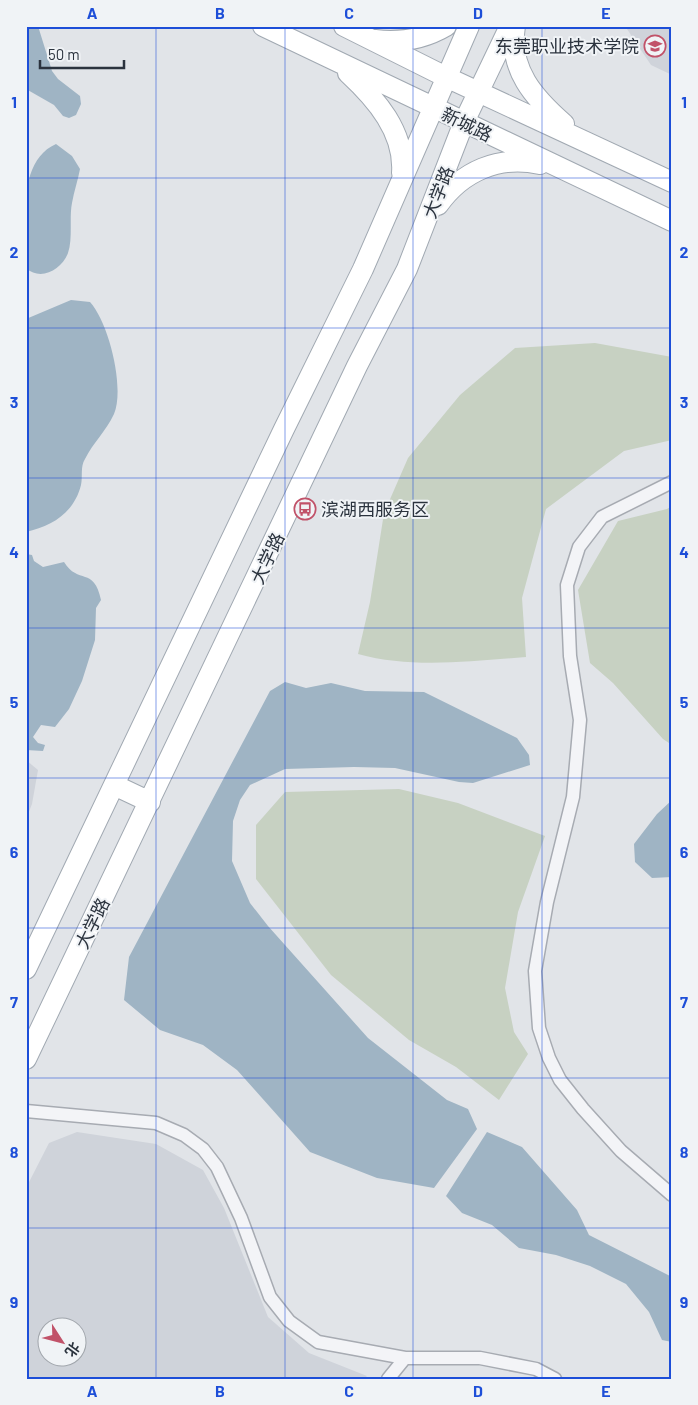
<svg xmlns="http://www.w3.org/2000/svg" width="698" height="1405" viewBox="0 0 698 1405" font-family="Barlow,'Noto Sans SC',sans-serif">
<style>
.built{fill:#cfd3da;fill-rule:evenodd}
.green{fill:#c7d1c2}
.water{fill:#9fb4c4}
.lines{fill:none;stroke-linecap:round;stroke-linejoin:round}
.street-casing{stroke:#a7abb2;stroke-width:15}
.primary-casing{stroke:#a1a9b2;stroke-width:22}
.street{stroke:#f3f4f7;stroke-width:12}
.primary{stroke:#fff;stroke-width:20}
.grid{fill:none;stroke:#1d4ed8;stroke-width:1;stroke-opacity:0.55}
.labels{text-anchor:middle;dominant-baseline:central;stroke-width:4;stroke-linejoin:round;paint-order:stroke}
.poi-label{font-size:18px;fill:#2b333e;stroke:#f0f3f6;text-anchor:end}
.street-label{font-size:18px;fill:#2b333e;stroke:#f0f3f6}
.neatline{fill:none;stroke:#1d4ed8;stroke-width:2}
.grid-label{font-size:16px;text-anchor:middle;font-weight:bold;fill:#1d4ed8}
</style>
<rect width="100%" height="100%" fill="#e1e4e8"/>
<path class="built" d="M625,26H672V75L651,65Z
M26,760L38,770L32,804L26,819Z
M77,1132L156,1144L203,1170L224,1208L268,1317L309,1353L367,1376L364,1379H26V1188L49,1143ZM48,1328H78V1358H48Z"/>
<path class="green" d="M595,343L672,357V440L624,451L546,509L522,598L526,657C471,661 412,669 358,654L370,602L384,513L408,458L460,395L515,348Z
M672,506V745L663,739L613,683L590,663L578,590L618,521L667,509Z
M399,789L458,803L545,836L518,912L505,988L514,1032L528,1054L499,1100L456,1067L409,1040L331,975L256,879V825L285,792Z"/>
<path class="water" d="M26,26H38L52,71L58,79L80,96L81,104L76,115L69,118L63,116L54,105L26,89Z
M56,144L72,156L80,169C78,180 74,191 72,203C69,218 73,238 68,253C62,269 41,282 26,268C26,230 15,162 56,144Z
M71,300L90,302C109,323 125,388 114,414C106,431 93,443 85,459C80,467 83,476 81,485C74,513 52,526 26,532V319Z
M26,554L32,555L34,561L43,567L64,562C78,585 94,566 101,600L96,608L95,640L82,681L69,709L55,727L41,725L33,737L38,743L45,745L43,751L26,750Z
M285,682L306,688L331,683L365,691L424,692L517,738L529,755L530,765L473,783L459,782L395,768L354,767L285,769L250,785L240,800L233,821L232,861L250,903L268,926L368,1038L447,1100L468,1109L477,1129L434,1188L377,1178L310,1152L237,1070L203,1045L160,1030L124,1000L129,957L270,691Z
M672,800V877L652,878L635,862L634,844L657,814Z
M487,1132L522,1147L577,1210L589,1235L672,1277V1342L662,1340L649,1312L626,1284L590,1266L556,1255L519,1248L492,1225L462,1213L446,1196Z"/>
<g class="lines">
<g class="street-casing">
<path id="street" d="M672,482L602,517L579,547L567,585L570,656L580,720L573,797L547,902L535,971L539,1028L549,1058L560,1080L583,1109L621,1151L672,1195
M26,1111L156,1123L184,1135L203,1149L217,1167L241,1218L270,1297L289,1321L318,1342L405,1358H480L536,1369L555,1379
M388,1379L405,1358"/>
</g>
<g class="primary-casing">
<path id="primary" d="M263,26L672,221
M344,26L446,77L672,182
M515,26C508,69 534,98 564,124
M375,40C400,43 424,39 446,26
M348,73C376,99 405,132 402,173
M438,205C462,171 499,155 540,164
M114,785L150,802
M26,969L284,429L363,269L469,26
M26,1059L357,366L407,269L464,122L510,26"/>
</g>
<use href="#street" class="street"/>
<use href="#primary" class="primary"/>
</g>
<path class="grid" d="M156,26V1379M285,26V1379M413,26V1379M542,26V1379M26,178H672M26,328H672M26,478H672M26,628H672M26,778H672M26,928H672M26,1078H672M26,1228H672"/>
<defs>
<g id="university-ring" transform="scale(1.125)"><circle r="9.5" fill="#f0f3f6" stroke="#c15269" stroke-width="1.5"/><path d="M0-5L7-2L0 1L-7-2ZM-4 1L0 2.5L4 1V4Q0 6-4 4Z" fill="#c15269"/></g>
<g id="bus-ring" transform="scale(1.125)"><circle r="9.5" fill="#f0f3f6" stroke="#c15269" stroke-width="1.5"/><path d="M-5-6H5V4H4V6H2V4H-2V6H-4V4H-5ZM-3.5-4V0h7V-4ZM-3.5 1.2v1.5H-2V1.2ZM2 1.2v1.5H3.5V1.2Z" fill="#c15269"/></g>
</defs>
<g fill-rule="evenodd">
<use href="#university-ring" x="655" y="46"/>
<use href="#bus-ring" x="305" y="509"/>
</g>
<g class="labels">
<g class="poi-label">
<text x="639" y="46">东莞职业技术学院</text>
<text x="321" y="509" text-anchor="start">滨湖西服务区</text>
</g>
<g class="street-label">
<text transform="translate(467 124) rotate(26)">新城路</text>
<text transform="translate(438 192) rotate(-69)">大学路</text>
<text transform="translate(267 558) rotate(-65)">大学路</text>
<text transform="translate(92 923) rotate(-64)">大学路</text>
</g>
</g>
<rect width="698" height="1405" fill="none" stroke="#f0f3f6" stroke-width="55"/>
<g transform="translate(62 1342) rotate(126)"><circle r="24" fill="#f0f3f6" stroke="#a1a6ac"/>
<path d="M0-4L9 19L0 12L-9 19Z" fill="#c15269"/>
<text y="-8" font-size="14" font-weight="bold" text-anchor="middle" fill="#2b333e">北</text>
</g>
<path d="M40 60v8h84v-8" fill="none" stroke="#2b333e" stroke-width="2.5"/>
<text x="48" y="60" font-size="15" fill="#2b333e" stroke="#f0f3f6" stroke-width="4" paint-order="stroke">50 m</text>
<rect x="28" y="28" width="642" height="1350" class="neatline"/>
<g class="grid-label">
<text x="92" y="19">A</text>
<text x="220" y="19">B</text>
<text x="349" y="19">C</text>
<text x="478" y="19">D</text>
<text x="606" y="19">E</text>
<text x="14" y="108">1</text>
<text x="684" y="108">1</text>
<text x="14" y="258">2</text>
<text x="684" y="258">2</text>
<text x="14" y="408">3</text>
<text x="684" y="408">3</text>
<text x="14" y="558">4</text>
<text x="684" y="558">4</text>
<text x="14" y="708">5</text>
<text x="684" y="708">5</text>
<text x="14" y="858">6</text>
<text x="684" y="858">6</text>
<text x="14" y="1008">7</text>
<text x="684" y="1008">7</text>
<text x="14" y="1158">8</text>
<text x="684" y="1158">8</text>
<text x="14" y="1308">9</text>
<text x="684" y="1308">9</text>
<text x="92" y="1397">A</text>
<text x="220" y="1397">B</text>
<text x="349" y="1397">C</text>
<text x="478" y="1397">D</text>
<text x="606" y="1397">E</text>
</g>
</svg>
